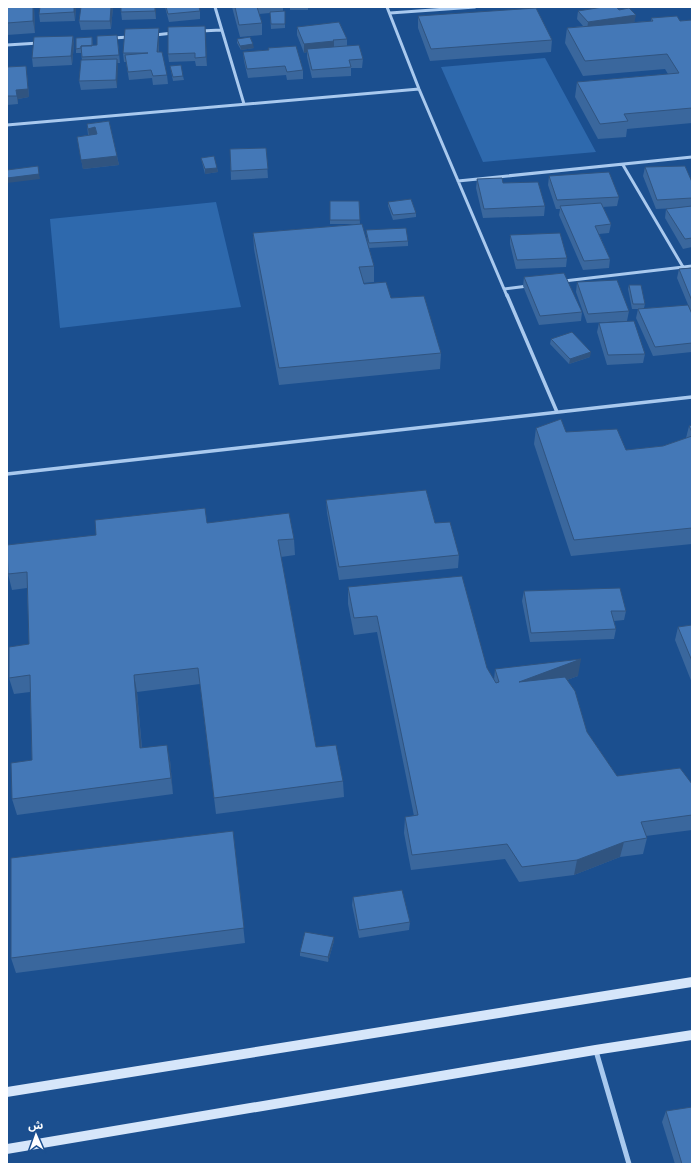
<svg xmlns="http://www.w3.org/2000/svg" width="699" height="1171" viewBox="0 0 699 1171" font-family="Barlow,'Noto Sans Arabic',sans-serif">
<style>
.green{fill:#2e69ad}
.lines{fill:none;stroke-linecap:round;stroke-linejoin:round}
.street-far2{stroke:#a9c9ee;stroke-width:3}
.street-far1{stroke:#a9c9ee;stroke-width:3.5}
.street{stroke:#a9c9ee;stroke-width:5}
.secondary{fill:#d6e6fa;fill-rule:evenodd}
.wall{fill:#3a679d}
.shaded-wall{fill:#305480}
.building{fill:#4478b7;stroke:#305480}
</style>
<rect width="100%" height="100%" fill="#1b4f8f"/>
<path class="green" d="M545,58L596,152L483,162L441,67Z
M216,202L241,307L60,328L50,219Z"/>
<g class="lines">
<path class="street-far2" d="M215,7L244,104
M387,7L419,89L507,296
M390,13L475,7
M201,31L221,30
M155,35L173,33
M113,38L129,37
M7,45L39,43
M7,125L419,89
M623,165L683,267
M458,181L692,157
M564,281L692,266
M504,289L528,286"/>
<path class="street-far1" d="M507,295L557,412
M7,474L692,397"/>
<path class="street" d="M596,1051L629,1164"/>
<path class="secondary" d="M692,977V987L7,1097V1087Z
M692,1030V1040L595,1055L7,1154V1144L595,1045Z"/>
</g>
<path class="wall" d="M7,7H34L35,33L7,35Z
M40,7H76L75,21L40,22L39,14Z
M113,7L111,29L81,30L79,21Z
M156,7V19L122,20L121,12Z
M165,7H199L200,11V19L169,22Z
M232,7H283V11H285V28L271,29L270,13L259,14L262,23V35L240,37Z
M290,7H308V10H290Z
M309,7H328V8H309Z
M398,7H414L399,8Z
M619,10L635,22L651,21V18L680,21L692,20V123L627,129L626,137L598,139L575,97L577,82L668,74L665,69L583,76L565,43L567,28L583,26L577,19L578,11Z
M418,16L552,40L551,52L430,61L418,28Z
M205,26L207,66H196L195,61L169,62L168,54Z
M297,27L347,39V46L363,59L362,68H351V76L312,78L307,57V52L304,53L297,35Z
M159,28V52L167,75L168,84L153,85L152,78L129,80L126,62H124L123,53Z
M73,36L74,44L72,65L33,67L32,58Z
M92,37L93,46L118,43L120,63H117V88L81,90L79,81L82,60L81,53H76V49Z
M237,39L254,48L241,50L237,43Z
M268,48L303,70V79L287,80L286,75L248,78L244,61L243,52L268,50Z
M26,66L27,74L29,97L18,99V104L7,105V67Z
M170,66L183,76L184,80L173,81Z
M109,121L117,156L119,165L83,169L77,137L88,135L87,124Z
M266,148L268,178L231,180L230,149Z
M201,158L217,168L218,172L205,174Z
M645,167L692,182V247L683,249L665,218L666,209L678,208L656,209L643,176Z
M549,176L619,197L617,206L603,207L611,224L609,233L599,234L610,259L609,268L583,270L559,215L560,209H556L548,185Z
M477,179L545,206L544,216L483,218L476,188Z
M330,201H359L360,224L368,242L366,230L408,241V246L369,248L374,266V282L363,283L364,284L391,298L441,353L440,369L279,385L254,249L253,233L359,224H330Z
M388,202L416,213V217L393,220L388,206Z
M510,235L567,258L566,267L516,269L510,244Z
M692,268V352L653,356L636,318L638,309H632L628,289L629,285L645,304L644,308L689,307L677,278L679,269Z
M524,277L582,312L581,321L539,325L523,286Z
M577,282L629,311L627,321L587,323L576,292Z
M599,323L645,354L643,363L607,365L597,332Z
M551,339L590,357L569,364L550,344Z
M692,425V544L571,556L534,444L536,428L566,432L626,450L663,446L686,438L689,426Z
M326,500L435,523L459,555L458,568L339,580L327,513Z
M207,523L294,539L295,555L281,557L316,747L343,781L344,797L216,814L200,684L137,692L142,748L170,760L173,794L17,815L12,799L32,760L30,692L14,694L9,678L29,644L27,588L12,590L8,574Z
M348,587L487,668L494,680L495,669L578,676L567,680L587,732L617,776L692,784V830L646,836L647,838L643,854L620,857L574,875L519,882L505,859L411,870L404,833L405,817L414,816L377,632L354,635L348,604Z
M524,591L626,611L624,620L614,621L616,629L614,639L530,642L522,601Z
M692,625V683L675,640L678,627Z
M233,831L245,943L16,973L11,958Z
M353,897L410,922L409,930L359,938L352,905Z
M334,941L328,962L300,956V952Z
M666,1111L692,1164H675L662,1122Z"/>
<path class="shaded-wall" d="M33,7H34L35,33L33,21Z
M74,7H76V8L75,21L74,12Z
M111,7H113L111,29L110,21Z
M155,7H156V19L155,11Z
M636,15L634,24L587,31L588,22Z
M205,26L206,34L207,66L206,57Z
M159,28V37L158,61L157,52Z
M73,36L74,44L72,65L71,56Z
M334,41V50L307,49V52L304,53V44Z
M253,44L254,48L241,50L240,46Z
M117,59L118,67L117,88L116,80Z
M26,66L27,74L29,97L18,99V104L16,90Z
M95,127L97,136L89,137L88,129Z
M117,156L119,165L83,169L81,160Z
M217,168L218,172L205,174V169Z
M39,174L40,179L7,183V178Z
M591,352L590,357L569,364L570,359Z
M581,659L578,676L517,698L519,682Z
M134,675L137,692L143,764L140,748Z
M167,745L170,760L173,794L171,778Z
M624,842L620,857L574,875L577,860Z
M334,937V941L328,962V957Z"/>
<path class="building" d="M7,7H33V21L7,23Z
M40,7H74V12L39,14Z
M81,7H111L110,21H79Z
M121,7H155V11L121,12Z
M166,7H199L200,11L168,14Z
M235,7H257L262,23L239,25Z
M603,7H616L619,10L629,8L636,15L588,22L578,11Z
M536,8L552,40L431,49L418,16Z
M285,11V24H271L270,12Z
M677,16L680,21L692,20V108L624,114L628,121L600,124L577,82L679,73L667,54L585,61L567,28L653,21L651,18Z
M339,22L347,39L333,40L334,41L304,44L297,27Z
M205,26L206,57L195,58V53L168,54V27Z
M159,28L157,52H162L167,75L153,76L151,70L128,72L125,55L148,53H123L125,29Z
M117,35L119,55L82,57L81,46L97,45V36Z
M73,36L71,56L32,58L34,37Z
M92,37V46H81V48L76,49V38Z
M250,37L253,44L240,46L237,39Z
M359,45L363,59L349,60L351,67L312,70L307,49Z
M296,46L303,70L287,72L285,66L247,69L243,52L269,50L268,48Z
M117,59L116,80L79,81L81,60Z
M181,65L183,76L173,77L170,66Z
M26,66L28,89L16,90L17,96H7V67Z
M109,121L117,156L81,160L77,137L97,134L95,127L88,129L87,124Z
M266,148L268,169L231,171L230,149Z
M214,156L217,168L205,169L201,158Z
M38,166L39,174L7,178V170Z
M685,166L692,182V198L657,200L645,167Z
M609,172L619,197L557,200L549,176Z
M502,178L503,183L538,182L545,206L484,209L477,179Z
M411,199L416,213L393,215L388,202Z
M330,201H359L360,220H330Z
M601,203L611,224L595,226L610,259L584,261L560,206Z
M692,206V238L685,239L666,209Z
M362,224L374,266L359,267L364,284L386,282L391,298L424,296L441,353L279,368L253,233Z
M406,228L408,241L369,243L366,230Z
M560,233L567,258L517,260L510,235Z
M692,268V301L679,269Z
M564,273L582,312L540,316L524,277Z
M617,280L629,311L588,314L577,282Z
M629,285H641L645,304H633Z
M688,305L692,314V343L655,347L638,309Z
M634,321L645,354L608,355L599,323Z
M572,332L591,352L570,359L551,339Z
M561,419L566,432L617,429L626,450L663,446L692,436V528L574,540L536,428Z
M692,425V432L689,426Z
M426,490L435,523L450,522L459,555L339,567L326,500Z
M205,508L207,523L289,513L294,539L278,540L316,747L336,745L343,781L214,798L198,668L134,675L140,748L167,745L171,778L12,799L11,763L32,760L30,675L9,678V647L29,644L27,572L8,574L7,545L96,535L95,520Z
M462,576L487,668L496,683L499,682L495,669L581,659L519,682L565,677L575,691L587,732L617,776L680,768L692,784V815L641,822L647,838L624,842L577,860L522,867L507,844L412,855L405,817L418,815L377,616L354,618L348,587Z
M620,588L626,611H611L616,629L531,633L524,591Z
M692,625V661L678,627Z
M233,831L244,928L11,958V858Z
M402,890L410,922L359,930L353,897Z
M305,932L334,937L328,957L300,952Z
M692,1107V1164H682L666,1111Z"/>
<rect width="699" height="1171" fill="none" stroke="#ffffff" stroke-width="16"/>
<g transform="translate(36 1135) rotate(358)" stroke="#1b4f8f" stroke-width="3" paint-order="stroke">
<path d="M0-3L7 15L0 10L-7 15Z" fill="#ffffff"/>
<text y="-6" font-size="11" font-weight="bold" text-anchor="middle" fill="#ffffff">ش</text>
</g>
</svg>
